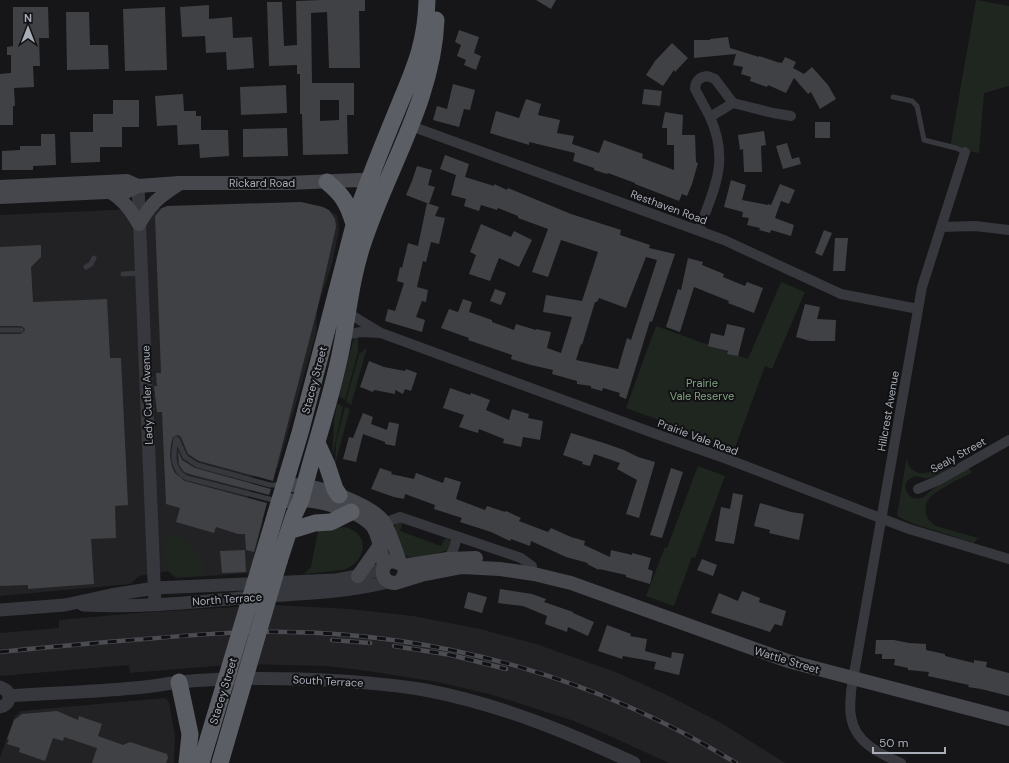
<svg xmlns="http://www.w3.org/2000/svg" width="1009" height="763" viewBox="0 0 1009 763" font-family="'DM Sans',sans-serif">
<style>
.built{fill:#222225}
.green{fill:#1e261f}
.building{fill:#404145;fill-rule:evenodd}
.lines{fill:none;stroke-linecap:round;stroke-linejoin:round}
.service{stroke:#37383d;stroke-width:5}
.minor{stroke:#37383d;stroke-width:10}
.tertiary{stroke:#37383d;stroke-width:13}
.secondary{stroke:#45474d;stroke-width:14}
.trunk{stroke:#5b5e65;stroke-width:17}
.rail-casing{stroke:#4a4c52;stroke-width:4.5}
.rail{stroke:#111113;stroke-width:3;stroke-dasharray:9;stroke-linecap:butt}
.trunk-bridge{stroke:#5b5e65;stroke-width:17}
.labels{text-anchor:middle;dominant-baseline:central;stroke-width:4;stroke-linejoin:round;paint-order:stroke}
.street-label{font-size:11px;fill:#a8adb8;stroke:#111113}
.park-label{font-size:11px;fill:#7fa381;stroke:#111113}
</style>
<rect width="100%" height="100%" fill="#161618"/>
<path class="built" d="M297,202L320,206L337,215L339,230L332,264L317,309L316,333L278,467L267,473L253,469L247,504L255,507L263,521L250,573L176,578L169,571L139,576L130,584L0,596V215Z
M274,605L349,609L413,616L480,629L536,644L618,673L671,697L723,724L785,763H669L610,736L571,720L493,695L438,682L361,670L326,666L240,664L130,673L129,665L0,676V633L59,628V620L137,613Z
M165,698L169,702L175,736L174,763H0V757L15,716L21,711Z"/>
<path class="green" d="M976,0L1009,6V86L984,93L979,153L950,148Z
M781,282L805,292L772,369L765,366L735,448L626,408L656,326L748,359Z
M355,337H358V352L345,400L339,396L353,341Z
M367,348L351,405L346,401L359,354Z
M337,404L343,406L332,459L334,421Z
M345,407L350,409L335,464L336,442Z
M907,456C907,462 908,466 913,470C925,480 942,465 953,459L954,464C947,469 938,476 929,478C923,479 917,474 911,478C899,484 908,502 921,498C926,497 928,492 933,489C944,481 956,475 968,468L972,472C962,478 934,491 929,499C926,502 925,507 926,511C926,518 930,522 936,526L978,538L974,543L914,524L897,516Z
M698,466L725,476L695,558L692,557L674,606L646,596L665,547L667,548Z
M398,521L403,522L400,531L441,546L444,540L447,538L451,542L449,550L419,558L408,557L404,555L394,530L395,525Z
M345,527C372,534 366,563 343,570L304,574L311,567L318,531L326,528Z
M173,534L187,539L204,563L205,575C191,576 173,582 166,567C165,556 162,540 173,534Z"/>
<path class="building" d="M321,0H365V11H359L360,68H329L327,12L311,13L312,83H354V115H347L348,154L303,155L302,114H300V74H297V65L269,66L267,2H282L284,46L297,45L296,1ZM320,100H339V120L320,121Z
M536,0H556L551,9Z
M209,5V19L232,17L233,38L252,37L254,68L227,70L226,52L206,53L205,36L182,37L180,7Z
M13,7H48L49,38H39L40,66H33L34,87L14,88L15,106H13V125H0V74L11,73V55H7V47L13,46Z
M165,7L167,70L125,71L123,9Z
M66,12H89L90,45H108L109,69L67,70Z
M459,30L479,37L474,53L481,56L476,70L464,65L466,60L457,56L461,45L455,42Z
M728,37L730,48L759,57V56L780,63L779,62L782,63L785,57L796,62L793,68L804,74L812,67L828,85L836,99L820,109L811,92L808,94L794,78L786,93L768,85L767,87L750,81L751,77L741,74L743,67L733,65L736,54L694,58V40H710V39Z
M672,43L688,58L675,72L674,70L663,86L646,75L655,61Z
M453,84L475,90L470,110L464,109L459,127L433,120L437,106L447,109Z
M286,85L287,113L241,115L240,87Z
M644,89L662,91L660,106L642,104Z
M183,94L184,111H196V116H201V130H228L229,156L200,158L199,144L178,145L177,125L157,126L155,96Z
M526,99L541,104L538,115L560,120L557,133L574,136L572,144L599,153L604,140L643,154L642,158L674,170V145H667V128H662L665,112L683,115L682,135H695L696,162L698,163L692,184L687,196L682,194L679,201L635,184V183L608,173L607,174L594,170V168L573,161L575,153L529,142V145L490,133L496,111L519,118Z
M113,100H139V127H122V147H100V162L71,163L70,132H93V114H113Z
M815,122H830V138H815Z
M287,128L288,156L243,157V129Z
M764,131L766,145L761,146L762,172H744L743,149L740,150L738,135Z
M41,134H55L56,165L33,166V170H2V151L20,150V146H41Z
M787,143L792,159L799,157L801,164L783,169L776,146Z
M445,155L469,164L465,177L494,186V184L507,190L508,188L571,214L621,230L620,235L650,245L649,248L675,254L652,322L650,321L626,399L619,396L620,393L603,388L602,391L591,388V386L577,384V381L552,374L553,370L531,365L511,359L512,355L468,340L469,338L441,328L449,309L458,312L463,299L472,302L469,312L492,320V322L514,330L516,324L536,330V329L551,332L547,348L561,353L572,317L543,312L546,295L582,301L598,252L561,240L548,277L532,272L548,229L518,218V216L498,208L497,210L481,205L479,211L464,206L466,199L451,195L456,175L440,169ZM646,257L657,260L631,340L627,338L618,369L576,360L581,344L582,345L595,302H597L599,298L626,308Z
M417,166L432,170L428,185L435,187L429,204L406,195L412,181Z
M731,180L746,185L742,200L768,205V204L771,205L780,184L795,190L789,204L781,201L775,218L794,225L791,236L771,230L770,233L759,230L760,228L747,225L749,218L742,217L743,212L724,207Z
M301,202L323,207L329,210L335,219L336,227L318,306L273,481L199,461L188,454L181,437L178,435L173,437L171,444L170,456L172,467L175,473L185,481L267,503L254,552L246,550L245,534H238L216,527L214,533L176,522L180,508L166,504L162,412H157L154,386H157L156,373H161L155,216L162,208L167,206Z
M427,203L439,207L435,216L445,218L439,244L431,242L426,262L423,261L417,287L428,290L426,302L422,301L416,317L425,320L422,332L385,321L388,309L395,311L404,283L397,281L400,267L402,268L408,243L418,246Z
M481,224L511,237L514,231L532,240L519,267L499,258L490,281L469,274L476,255L470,252Z
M824,230L832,233L822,256L815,253Z
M835,238H848L845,271H833Z
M41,245V257L31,267L33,302L107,299L110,358H121L128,505L115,506L116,538L91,539L94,584L28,589V585L0,586V334H21L25,330L24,328L21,326H0V247Z
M688,258L703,262L702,265L724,274L723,277L745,286L747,282L763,288L754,313L728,303L729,301L694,287L680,332L666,327L678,289L681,290Z
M495,289L506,293L501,305L490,301Z
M805,304L820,307L817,319L836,320L835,341H810L796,337Z
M727,324L745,328L738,356L727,354L728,351L708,346L711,333L724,336Z
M369,361L384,367L405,371L406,369L417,373L411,391L405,389L403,394L395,390V394L374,390L373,392L360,387Z
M450,388L470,395L471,393L490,400L486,410L509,420L512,409L529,414L528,418L543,421L540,440L523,437L521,447L503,443L504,439L479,429L478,433L459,427L464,415L443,408Z
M363,413L373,417L371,424L387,430L389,422L399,424L395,446L385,444V442L363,434L356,462L343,459L349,437L353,438Z
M571,433L604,443L624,450L638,457L655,462L639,518L626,514L637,480L617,469L620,463L594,454L590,466L582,464L583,462L563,455Z
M178,451L182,460L195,468L271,489L269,495L189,474L184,472L179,465Z
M380,468L392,472L391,474L414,479L416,473L443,483L445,477L461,482L456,499L485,510L487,506L505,512L506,511L521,518L519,521L548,532L551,528L571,537L585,541L584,545L610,557L611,550L632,555V553L651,558L648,569L653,571L650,584L626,577V575L599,569V570L587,564L588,563L566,557L531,541L530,546L511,539L510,541L491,532L460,522L462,518L434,509L435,505L405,494L404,499L394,497L371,489Z
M671,468L683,472L662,538L650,535Z
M733,493L743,495L734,544L715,541L721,507L730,509Z
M760,503L791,512L804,514L799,540L769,533L770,530L754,526Z
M245,550L246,572L222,573L220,551Z
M702,559L717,565L713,576L697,570Z
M500,589L532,594L546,599L544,602L573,612V613L594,622L588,636L568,627L567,632L545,624L547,616L523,606L498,603Z
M742,591L760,598L759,602L786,611L782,626L775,624L770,632L711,613L719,593L738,601Z
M468,592L487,597L482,613L464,608Z
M607,625L631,634L630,636L647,639L645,651L671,658L672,652L684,654L679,675L654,669L656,662L623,656L622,659L598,651Z
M876,640H894L909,643L926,644V650L945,654V656L974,663V660L987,662L986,667L1009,673V696L981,689L968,687L969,685L928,676L929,672L908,670V668L894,665L895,659H882V654H875Z
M57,711L78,720L79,716L102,724L98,736L123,745L130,742L167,754L168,758L166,763H92L97,748L64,737L63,741L53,738L45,761L19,752L20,748L7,744L9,740L7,739L14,720L22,714Z"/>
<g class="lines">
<path class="service" d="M893,97L912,101L917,106L924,140L956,148L965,152
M86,267L91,264L94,258
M123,274L140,273
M0,330H21
M176,439C173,454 171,470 187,478L277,501
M177,439L185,457L197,465L270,485H282"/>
<path class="minor" d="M710,117L695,89C695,81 700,77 707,76L715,79L733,103
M411,126L724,240L841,294L918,309
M941,227L975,226L1009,230
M699,230C714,188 730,162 710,117L733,103L773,113L791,116
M348,313L381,333L656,434L727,459L909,529L1009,559
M344,335L361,332L379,333
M918,489L939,480L1009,440
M384,523L400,517L521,558L532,566
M448,559C453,552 456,546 456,537
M901,763C880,754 854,742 851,716C849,708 851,699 851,691L922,287L965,152"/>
<path class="tertiary" d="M138,186L155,605
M83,605C140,608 196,602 253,597C298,594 344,593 388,582
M0,610L65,605L111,595L155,588L336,580L358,576L383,569
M0,687L6,690C12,697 9,705 0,707
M9,696C51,693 93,692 134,688C149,687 164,684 179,682C233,677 288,678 342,681C370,683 398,685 425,690C499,704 567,732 634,763"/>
<path class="secondary" d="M0,187L127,181L138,186
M110,192C124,200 131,211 139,224C151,203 159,197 179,184
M0,197L128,191L138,186L179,183H288L359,180L378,181
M285,485C291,485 298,485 304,486C324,488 372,505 384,522C391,534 395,549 400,562
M280,502C287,501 295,500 302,500C322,501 360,510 373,527C380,538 381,553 384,566
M403,566L448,559L476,558
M358,576L380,545
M401,580C405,575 406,569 402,564L393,561C378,563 380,583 395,583L421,575L462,567L500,569L534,574L571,583L788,661L1009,719"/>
<path class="trunk" d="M327,182C343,195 348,204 354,224
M317,443L327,465L335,489L339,495
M289,531L315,523L331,522L351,512
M279,561L294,515L301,500C313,450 331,401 341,350C348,315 351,278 363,243C387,169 433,100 436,20
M261,563L300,433L358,210C370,176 384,142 398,108C414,69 426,44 427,0
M179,682L190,734L187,763"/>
<g class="rail-casing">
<path id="rail" d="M332,640L370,643
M394,646L451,655L506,669
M0,652C48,647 97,643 145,639C192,635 239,631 286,632C445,634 601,680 736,763"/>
</g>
<use href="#rail" class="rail"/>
<path class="trunk-bridge" d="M201,763L261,563
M220,763L279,561"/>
</g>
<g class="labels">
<g class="street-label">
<text x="262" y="183">Rickard Road</text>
<text transform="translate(669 207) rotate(20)">Resthaven Road</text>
<text transform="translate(314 380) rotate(-75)">Stacey Street</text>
<text transform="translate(147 395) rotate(-92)">Lady Cutler Avenue</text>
<text transform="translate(888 411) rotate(-80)">Hillcrest Avenue</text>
<text transform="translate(698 437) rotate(20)">Prairie Vale Road</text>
<text transform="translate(958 455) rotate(-29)">Sealy Street</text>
<text transform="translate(227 599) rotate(-4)">North Terrace</text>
<text transform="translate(787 660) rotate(17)">Wattle Street</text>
<text transform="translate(328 681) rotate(3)">South Terrace</text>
<text transform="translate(223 691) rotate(-73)">Stacey Street</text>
</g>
<g class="park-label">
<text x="702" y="383">Prairie<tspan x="702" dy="13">Vale Reserve</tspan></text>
</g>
</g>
<g transform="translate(28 28)" stroke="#111113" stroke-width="3" paint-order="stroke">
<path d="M0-3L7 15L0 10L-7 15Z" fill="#a8adb8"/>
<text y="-6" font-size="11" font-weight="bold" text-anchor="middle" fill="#a8adb8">N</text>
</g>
<path d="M873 747v6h72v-6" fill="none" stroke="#a8adb8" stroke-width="2"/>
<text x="879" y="747" font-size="12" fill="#a8adb8" stroke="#111113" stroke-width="3" paint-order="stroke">50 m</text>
</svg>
